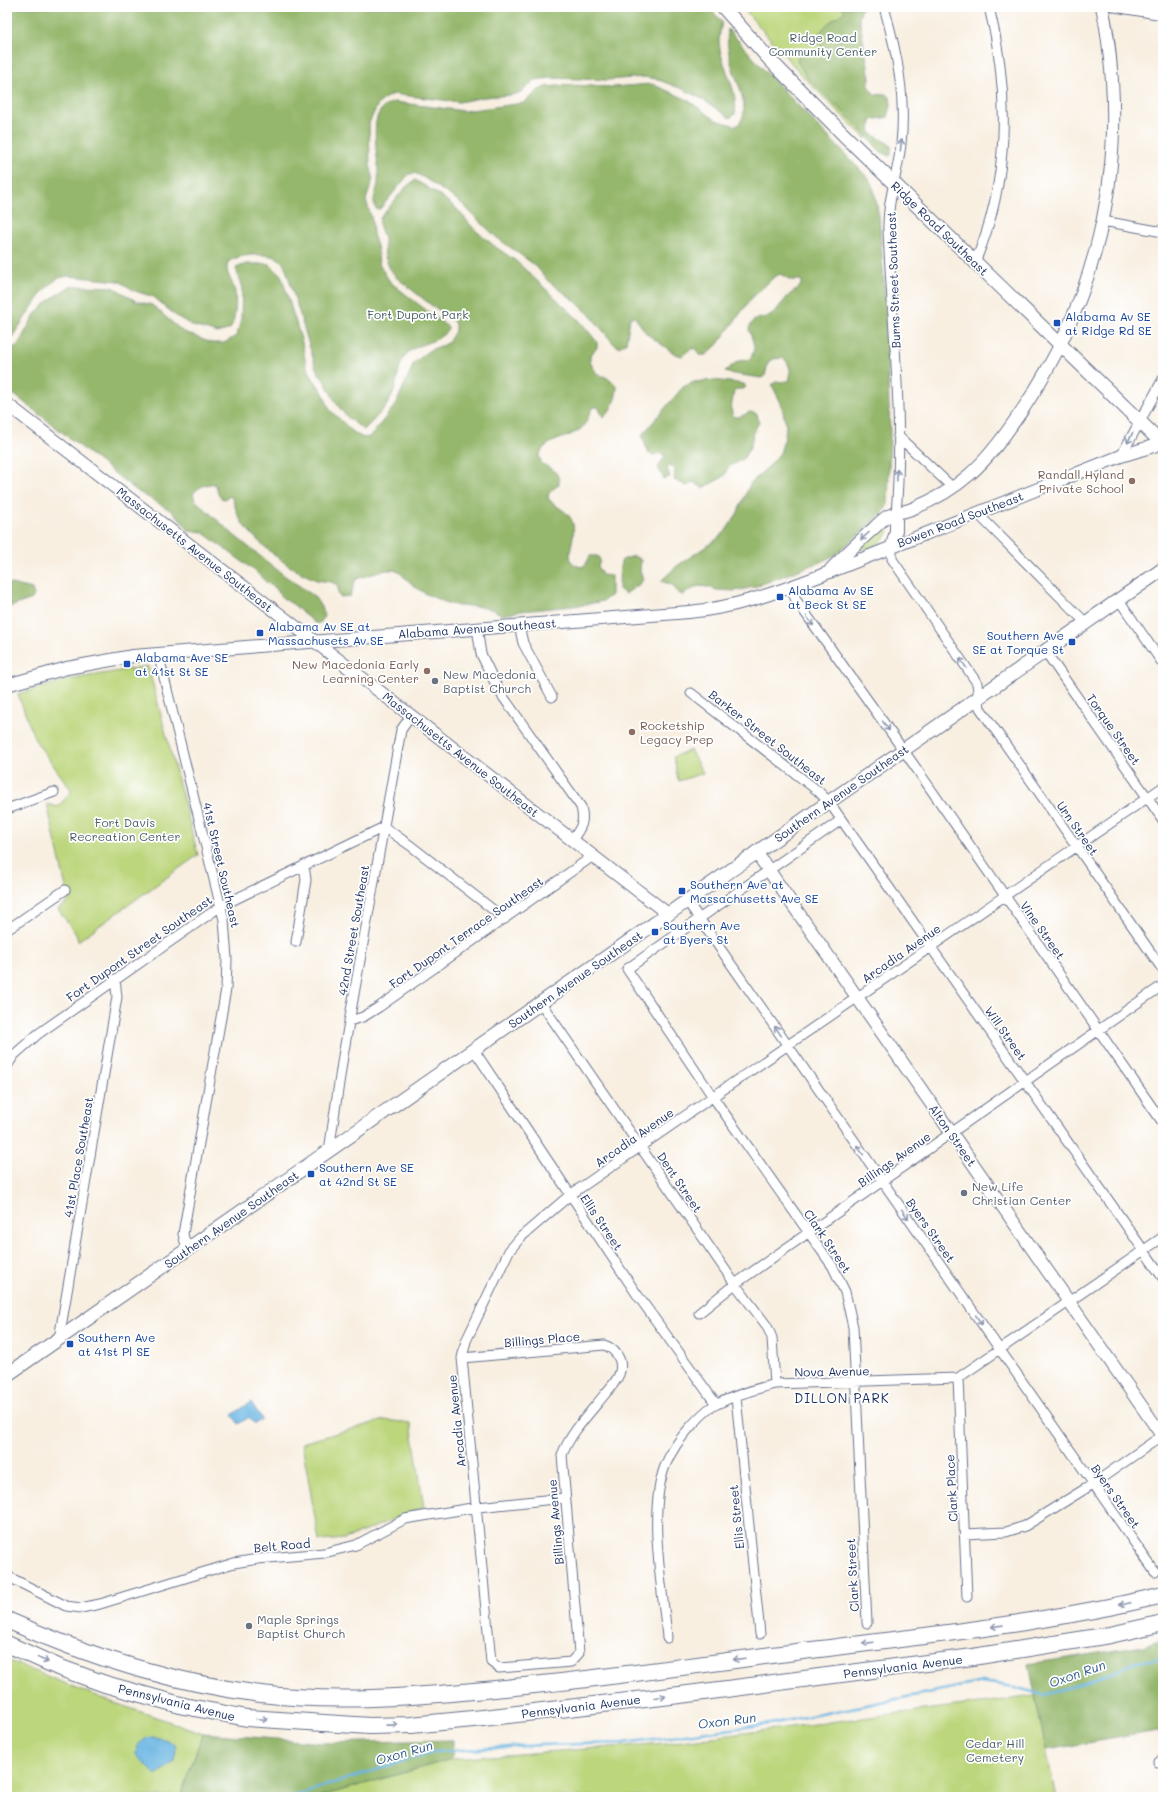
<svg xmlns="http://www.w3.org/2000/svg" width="1170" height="1804" viewBox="0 0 1170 1804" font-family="Mali,sans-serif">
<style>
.green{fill:#bcd67c;stroke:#6c826d}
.forest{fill:#95b76c;stroke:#587365}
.water{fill:#69b5e2;stroke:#4272a0}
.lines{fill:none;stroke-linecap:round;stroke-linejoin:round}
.stream{stroke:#69b5e2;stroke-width:2.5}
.minor-casing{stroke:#68728c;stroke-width:11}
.tertiary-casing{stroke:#68728c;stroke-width:14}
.secondary-casing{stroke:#68728c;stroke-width:15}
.trunk-casing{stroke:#68728c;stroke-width:18}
.minor{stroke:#fff;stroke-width:9}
.tertiary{stroke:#fff;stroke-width:12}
.secondary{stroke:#fff;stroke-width:13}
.trunk{stroke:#fff;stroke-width:16}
.oneway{stroke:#8d97ae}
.transit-dot{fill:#1a4fb4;stroke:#fff;stroke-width:1.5}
.education-dot{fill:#8d6e63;stroke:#fff;stroke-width:1.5}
.worship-dot{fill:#6b7280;stroke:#fff;stroke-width:1.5}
.labels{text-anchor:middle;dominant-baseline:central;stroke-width:3.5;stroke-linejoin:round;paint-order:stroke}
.park-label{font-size:12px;fill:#4b6167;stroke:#fff}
.street-label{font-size:12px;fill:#1b2f5e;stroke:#fff}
.transit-label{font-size:12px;fill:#164399;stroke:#fff;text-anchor:start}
.education-label{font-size:12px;fill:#785e54;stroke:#fff;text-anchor:end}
.worship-label{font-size:12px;fill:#5b616d;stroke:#fff;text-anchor:start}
.neighbourhood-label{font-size:13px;letter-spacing:1px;fill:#1b2f5e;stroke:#fff}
.water-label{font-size:13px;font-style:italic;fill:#365e8c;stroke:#fff}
</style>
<rect width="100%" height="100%" fill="#fff"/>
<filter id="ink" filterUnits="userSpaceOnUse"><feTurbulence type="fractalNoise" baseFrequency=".025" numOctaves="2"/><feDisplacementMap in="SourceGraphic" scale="8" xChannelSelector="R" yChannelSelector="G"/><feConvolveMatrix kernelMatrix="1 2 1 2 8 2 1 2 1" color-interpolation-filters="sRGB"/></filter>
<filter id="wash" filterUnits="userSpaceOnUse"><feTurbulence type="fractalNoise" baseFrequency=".012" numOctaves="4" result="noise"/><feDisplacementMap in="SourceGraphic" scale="16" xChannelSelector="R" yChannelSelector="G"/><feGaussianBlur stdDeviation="0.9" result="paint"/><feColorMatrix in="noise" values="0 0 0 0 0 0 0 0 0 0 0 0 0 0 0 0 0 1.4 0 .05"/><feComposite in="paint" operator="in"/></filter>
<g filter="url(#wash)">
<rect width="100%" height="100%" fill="#f8efe1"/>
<path class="green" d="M742,7H864L858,11L866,139L808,82Z
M890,521C889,545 874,545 855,552Z
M148,666L198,855L78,941L76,934L58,909L69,901L47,804L58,807L72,791L35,740L18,694L67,680Z
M690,750L703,773L679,781C675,773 677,765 673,757Z
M384,1420L411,1423L424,1507L345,1539L319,1541L302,1443Z
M7,1660L106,1700L203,1733L180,1797H7Z
M1035,1696L1056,1797H318L452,1759L665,1743Z"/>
<path class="forest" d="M7,7H709L722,22C721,28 719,35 719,41C720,65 739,88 735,114L730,118L702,99L685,90L656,79L644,77L607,80L550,78L535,80L520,93L511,95L485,97L459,102L393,94L387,97L378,104L369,123L370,165L373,179L366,200L372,220L373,234L377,246L379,264L390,282L449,328C439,345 416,341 405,356C398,366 398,379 394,391C389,406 375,418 364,430C356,424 348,419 342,411C332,399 328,383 317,371L286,269C284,264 281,259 275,257C264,253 238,254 228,262C224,273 233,281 235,292C236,303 236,319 230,329L218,333L193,326L176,316L154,297L135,291L119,281L68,276L58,278L43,291L10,340L7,341Z
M841,7H864L861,10L859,18L870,78L868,86L875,95L886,94L890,97L891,106L888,117L871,120L870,133L891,145V155L889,156L881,152L855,123L808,79L798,63L797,60L800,52L807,50L816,55L824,50L815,39L826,25L845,11Z
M728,29L766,72L869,179L874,190L879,217L885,295L890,434L888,504L883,513L835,555L820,562L754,587L735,591L717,590L708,587L698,586L682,595L677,592L673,585L661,581L677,566L717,539L725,532L737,514L750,484L770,465L780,453L785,437L786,425L781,403L772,385L776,382L789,381C792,373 790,363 783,358L772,359L768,363L765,376L761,378L728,373L725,371L738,361L749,360C758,349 752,340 749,329C753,314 764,321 773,314L789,295L799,288L802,282L801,280H791L780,274L773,278L751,299L717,345L706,355H700L695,348L689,350L682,356L675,354L647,334L634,316L630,318L626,343L619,347L614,344L590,315L575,301L548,281L536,266L496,237L460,202L423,177L415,173L409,174L380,209H376C371,200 377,192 378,183C380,165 371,130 378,115C381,108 387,104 394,102L464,111L524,103L539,90L546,87L569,85L613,87L652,84L686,99L716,120L736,126C753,115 738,84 733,69C729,57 726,41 728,29Z
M415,180L441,196L457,209L474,229L497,248L516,261L581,322L597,342V348L590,355V362L597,374L606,377L617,386C617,396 612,412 603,417L598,407H593C588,414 587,425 579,430C565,440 545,439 539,456L542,464C552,469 559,471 559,484L549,493L548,498C554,507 566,509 571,519C581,536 557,563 582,567L586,564L590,556H598L600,560L598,567L602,575L611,576V595L603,601L583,605L521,611L502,615L494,610L475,606H459L447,603L426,594L414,586L399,572L394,570H386L356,579L350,596L340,597L338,595V586C333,580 324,582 317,580C313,579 310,577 306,575C285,566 257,542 243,524C237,515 235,505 231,496L224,499C215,496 219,489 215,484C207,483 198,487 193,494L195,500L235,536L285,576L314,596L323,610L324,616L321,622L316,624L294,605L281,597L276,588L267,583L255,571L202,532L188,530L180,519L170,510L137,491L7,389V351L18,345L35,314L52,298L69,287L77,286L112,287L118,290L136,301L152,305L182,331L211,343H224L236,336L241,322L242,289L236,268L246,264H269L281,275L302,342L306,365L312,377L322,391L330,410L352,431L361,437L366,438L371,436L396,404L414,363L428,351L448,343L455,331V324L450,317L431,305L397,278L390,269L385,257L384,239L379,224L380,218L406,187Z
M714,380L744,384L746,387L743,389H737L734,391L731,409L733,416C740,419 744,414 750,412L757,414L759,422L753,433L751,445L743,459L730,466L723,477L703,488L693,482L687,486L674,480L675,469L670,466L667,468L670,477L664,479L658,468L665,456L660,453L653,455L648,453L642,435L683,387L694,382Z
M634,556L641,560L640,571L643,579L641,583L625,594L619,589C620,579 618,570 622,560Z
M7,583L32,589L34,595L32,599L7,608Z
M1163,1640V1730L1046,1750L1029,1664L1143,1646Z
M203,1733L323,1743L453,1740L452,1759L318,1797H180Z"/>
<path class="water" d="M251,1402L262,1419L255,1424L249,1417L239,1424L232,1415Z
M151,1737C162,1738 170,1739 176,1747L175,1761L156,1775L136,1755C136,1744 141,1739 151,1737Z"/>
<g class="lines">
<path class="stream" d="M290,1797L432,1752L541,1745L623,1743L770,1724L983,1682L1014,1687L1044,1695L1066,1689L1137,1662L1163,1658"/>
</g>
</g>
<g filter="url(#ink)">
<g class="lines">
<g class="minor-casing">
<path id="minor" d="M884,7C897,52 906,97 901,144C898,173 887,201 888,230C892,325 904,420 896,514
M1115,7L1163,15
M1103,221L1163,232
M975,262C1010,182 1010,90 989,7
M898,436L953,488
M1121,456L1163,379
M977,513L1086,623
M892,546V559L977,683L980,708L1163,970
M790,587L796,600L909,758L1163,1123
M1119,600L1163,664
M519,625L523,643L552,697
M477,628L481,654L499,691L581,807C585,822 581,828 572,840
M1045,651L1163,820
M158,653L224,920L227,959L226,989L183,1234L187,1250
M691,693L818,791L829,802L1163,1278
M7,809L54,792
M841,820L627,969L713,1097L833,1267L845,1292L853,1327L867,1623
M687,901L1155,1572
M7,930L65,890
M296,942L306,880L304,865
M541,1003L735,1284L767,1326L772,1338L775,1384
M349,1021L363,1017L379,1007L593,856
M474,1050L636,1293L716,1404
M7,1066L14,1055L38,1034L221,906L384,827L411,846L505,919
M329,1151L343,1056L401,730L411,716
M699,1313L735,1284L1163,985
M59,1339L117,997L115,979
M462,1358L604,1345C614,1348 623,1359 620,1371C619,1379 610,1388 605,1394C589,1414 571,1432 562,1455L579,1653L571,1662L499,1668L491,1662L462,1358L466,1341L509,1251L521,1237L570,1195L1163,787
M958,1378L967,1597
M736,1397L760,1634
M965,1534L1006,1532L1025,1526L1093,1484L1163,1435
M7,1576L66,1606L81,1608L100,1604L234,1563L258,1559L324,1553L356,1545L405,1519L478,1507L564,1498
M667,1638C663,1587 647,1514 665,1466C671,1451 681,1437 692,1425C699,1418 707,1408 717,1404C735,1395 755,1389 775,1384L958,1378L1163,1237
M1158,1762H1163"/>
</g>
<g class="tertiary-casing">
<path id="tertiary" d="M7,404L668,914
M892,546L896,531V514
M831,569C845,555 858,542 873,529C877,525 883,519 888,516C896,512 906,512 914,508C934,500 953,489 969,475C990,457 1007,432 1023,409C1088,312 1120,198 1112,81C1110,56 1108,31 1102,7
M7,685L67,668L133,656L689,612C734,608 775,593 817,577L1121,456L1163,443
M756,852L1163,1437"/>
</g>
<g class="secondary-casing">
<path id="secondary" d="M723,7L770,60L844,135L1163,444
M7,1375L1163,569"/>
</g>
<g class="trunk-casing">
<path id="trunk" d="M7,1620C87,1656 174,1683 261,1694C336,1703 410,1697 485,1690C581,1681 677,1668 772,1655C903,1638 1035,1626 1163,1595
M7,1644L58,1667L105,1684L184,1706L247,1718L370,1726L411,1725L483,1718L688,1694L973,1657L1110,1635L1163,1623"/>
</g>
<use href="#minor" class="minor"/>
<use href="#tertiary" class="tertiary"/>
<use href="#secondary" class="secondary"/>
<use href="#trunk" class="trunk"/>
</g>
<defs><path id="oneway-shaft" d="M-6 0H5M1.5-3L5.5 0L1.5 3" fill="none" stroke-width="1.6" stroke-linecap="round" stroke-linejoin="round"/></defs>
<g class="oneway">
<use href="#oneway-shaft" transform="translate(901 145) rotate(-83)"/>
<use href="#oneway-shaft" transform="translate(1130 438) rotate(117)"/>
<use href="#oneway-shaft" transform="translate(897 475) rotate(-89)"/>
<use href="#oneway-shaft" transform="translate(865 536) rotate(138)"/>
<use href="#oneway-shaft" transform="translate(810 621) rotate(55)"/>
<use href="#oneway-shaft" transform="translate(963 663) rotate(-125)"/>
<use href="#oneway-shaft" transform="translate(886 726) rotate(54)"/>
<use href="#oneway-shaft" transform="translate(778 1031) rotate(-125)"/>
<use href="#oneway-shaft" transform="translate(860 1150) rotate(-125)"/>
<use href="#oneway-shaft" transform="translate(905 1214) rotate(55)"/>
<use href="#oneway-shaft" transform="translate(979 1320) rotate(55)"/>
<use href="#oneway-shaft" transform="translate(1125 1604) rotate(168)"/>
<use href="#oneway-shaft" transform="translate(997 1626) rotate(172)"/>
<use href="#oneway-shaft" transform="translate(868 1643) rotate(173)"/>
<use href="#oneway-shaft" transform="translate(739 1659) rotate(173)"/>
<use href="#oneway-shaft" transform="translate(43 1660) rotate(24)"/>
<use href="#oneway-shaft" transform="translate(660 1697) rotate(-6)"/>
<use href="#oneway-shaft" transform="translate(262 1719) rotate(3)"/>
<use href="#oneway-shaft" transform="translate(392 1725) rotate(-1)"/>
</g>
</g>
<g class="transit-dot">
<rect x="1053" y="319" width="8" height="8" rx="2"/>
<rect x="776" y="593" width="8" height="8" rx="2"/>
<rect x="256" y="629" width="8" height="8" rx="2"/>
<rect x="1068" y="638" width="8" height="8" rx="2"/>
<rect x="123" y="660" width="8" height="8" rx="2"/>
<rect x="678" y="887" width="8" height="8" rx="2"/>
<rect x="651" y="928" width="8" height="8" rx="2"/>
<rect x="307" y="1170" width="8" height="8" rx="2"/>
<rect x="66" y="1340" width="8" height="8" rx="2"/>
</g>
<g class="education-dot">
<circle cx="1132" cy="481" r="4"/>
<circle cx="427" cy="671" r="4"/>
<circle cx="632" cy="732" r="4"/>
</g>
<g class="worship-dot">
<circle cx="435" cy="681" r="4"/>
<circle cx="964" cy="1193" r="4"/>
<circle cx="249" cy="1626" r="4"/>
</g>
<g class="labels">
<g class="park-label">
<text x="823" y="37">Ridge Road<tspan x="823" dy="14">Community Center</tspan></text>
<text x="418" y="314">Fort Dupont Park</text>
<text x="125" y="822">Fort Davis<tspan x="125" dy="14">Recreation Center</tspan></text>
<text x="995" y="1743">Cedar Hill<tspan x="995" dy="14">Cemetery</tspan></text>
</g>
<g class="street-label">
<text transform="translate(940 228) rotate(44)">Ridge Road Southeast</text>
<text transform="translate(893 280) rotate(-92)">Burns Street Southeast</text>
<text transform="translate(960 519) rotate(-21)">Bowen Road Southeast</text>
<text transform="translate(195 549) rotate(38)">Massachusetts Avenue Southeast</text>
<text transform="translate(477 628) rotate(-4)">Alabama Avenue Southeast</text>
<text transform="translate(1114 729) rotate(55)">Torque Street</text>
<text transform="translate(768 737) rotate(38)">Barker Street Southeast</text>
<text transform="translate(461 754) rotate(38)">Massachusetts Avenue Southeast</text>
<text transform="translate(841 793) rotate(-35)">Southern Avenue Southeast</text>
<text transform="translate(1078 828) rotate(55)">Urn Street</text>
<text transform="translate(222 865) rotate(77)">41st Street Southeast</text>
<text transform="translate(353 930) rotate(-80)">42nd Street Southeast</text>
<text transform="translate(1043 930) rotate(55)">Vine Street</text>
<text transform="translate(466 932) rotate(-35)">Fort Dupont Terrace Southeast</text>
<text transform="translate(139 948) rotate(-35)">Fort Dupont Street Southeast</text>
<text transform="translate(901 953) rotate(-35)">Arcadia Avenue</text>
<text transform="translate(575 979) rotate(-35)">Southern Avenue Southeast</text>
<text transform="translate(1006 1033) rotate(55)">Will Street</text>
<text transform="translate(953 1135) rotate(55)">Alton Street</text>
<text transform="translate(634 1137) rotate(-35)">Arcadia Avenue</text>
<text transform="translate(78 1157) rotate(-80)">41st Place Southeast</text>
<text transform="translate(894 1159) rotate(-35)">Billings Avenue</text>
<text transform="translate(680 1182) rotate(56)">Dent Street</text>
<text transform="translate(231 1219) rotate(-35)">Southern Avenue Southeast</text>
<text transform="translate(602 1222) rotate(56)">Ellis Street</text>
<text transform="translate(931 1230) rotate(55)">Byers Street</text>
<text transform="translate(828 1241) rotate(56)">Clark Street</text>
<text transform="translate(542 1339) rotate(-5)">Billings Place</text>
<text transform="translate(832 1371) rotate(-1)">Nova Avenue</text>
<text transform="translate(456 1421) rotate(-96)">Arcadia Avenue</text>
<text transform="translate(951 1488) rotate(-93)">Clark Place</text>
<text transform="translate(1116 1496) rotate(55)">Byers Street</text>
<text transform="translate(736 1517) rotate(-96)">Ellis Street</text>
<text transform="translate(555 1522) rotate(-95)">Billings Avenue</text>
<text transform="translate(282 1545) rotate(-5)">Belt Road</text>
<text transform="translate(852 1575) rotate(-93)">Clark Street</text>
<text transform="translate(903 1666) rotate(-7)">Pennsylvania Avenue</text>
<text transform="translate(177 1702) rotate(14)">Pennsylvania Avenue</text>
<text transform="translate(581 1706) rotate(-7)">Pennsylvania Avenue</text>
</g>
<g class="transit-label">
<text x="1065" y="316">Alabama Av SE<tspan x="1065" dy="14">at Ridge Rd SE</tspan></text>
<text x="788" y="590">Alabama Av SE<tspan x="788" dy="14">at Beck St SE</tspan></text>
<text x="268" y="626">Alabama Av SE at<tspan x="268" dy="14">Massachusets Av SE</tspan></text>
<text x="1064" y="635" text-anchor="end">Southern Ave<tspan x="1064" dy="14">SE at Torque St</tspan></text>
<text x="135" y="657">Alabama Ave SE<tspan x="135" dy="14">at 41st St SE</tspan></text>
<text x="690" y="884">Southern Ave at<tspan x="690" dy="14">Massachusetts Ave SE</tspan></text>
<text x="663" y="925">Southern Ave<tspan x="663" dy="14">at Byers St</tspan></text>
<text x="319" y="1167">Southern Ave SE<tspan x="319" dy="14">at 42nd St SE</tspan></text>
<text x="78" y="1337">Southern Ave<tspan x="78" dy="14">at 41st Pl SE</tspan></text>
</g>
<g class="education-label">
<text x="1124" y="474">Randall Hyland<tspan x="1124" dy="14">Private School</tspan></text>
<text x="419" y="664">New Macedonia Early<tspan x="419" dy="14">Learning Center</tspan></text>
<text x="640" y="725" text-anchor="start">Rocketship<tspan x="640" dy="14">Legacy Prep</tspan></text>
</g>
<g class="worship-label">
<text x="443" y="674">New Macedonia<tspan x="443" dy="14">Baptist Church</tspan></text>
<text x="972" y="1186">New Life<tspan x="972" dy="14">Christian Center</tspan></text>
<text x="257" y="1619">Maple Springs<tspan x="257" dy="14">Baptist Church</tspan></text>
</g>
<g class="neighbourhood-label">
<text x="842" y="1397">DILLON PARK</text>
</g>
<g class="water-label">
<text transform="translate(1077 1673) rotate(-19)">Oxon Run</text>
<text transform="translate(727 1720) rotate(-7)">Oxon Run</text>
<text transform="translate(404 1752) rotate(-16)">Oxon Run</text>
</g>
</g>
<rect width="1170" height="1804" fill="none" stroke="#fff" stroke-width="24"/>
</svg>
